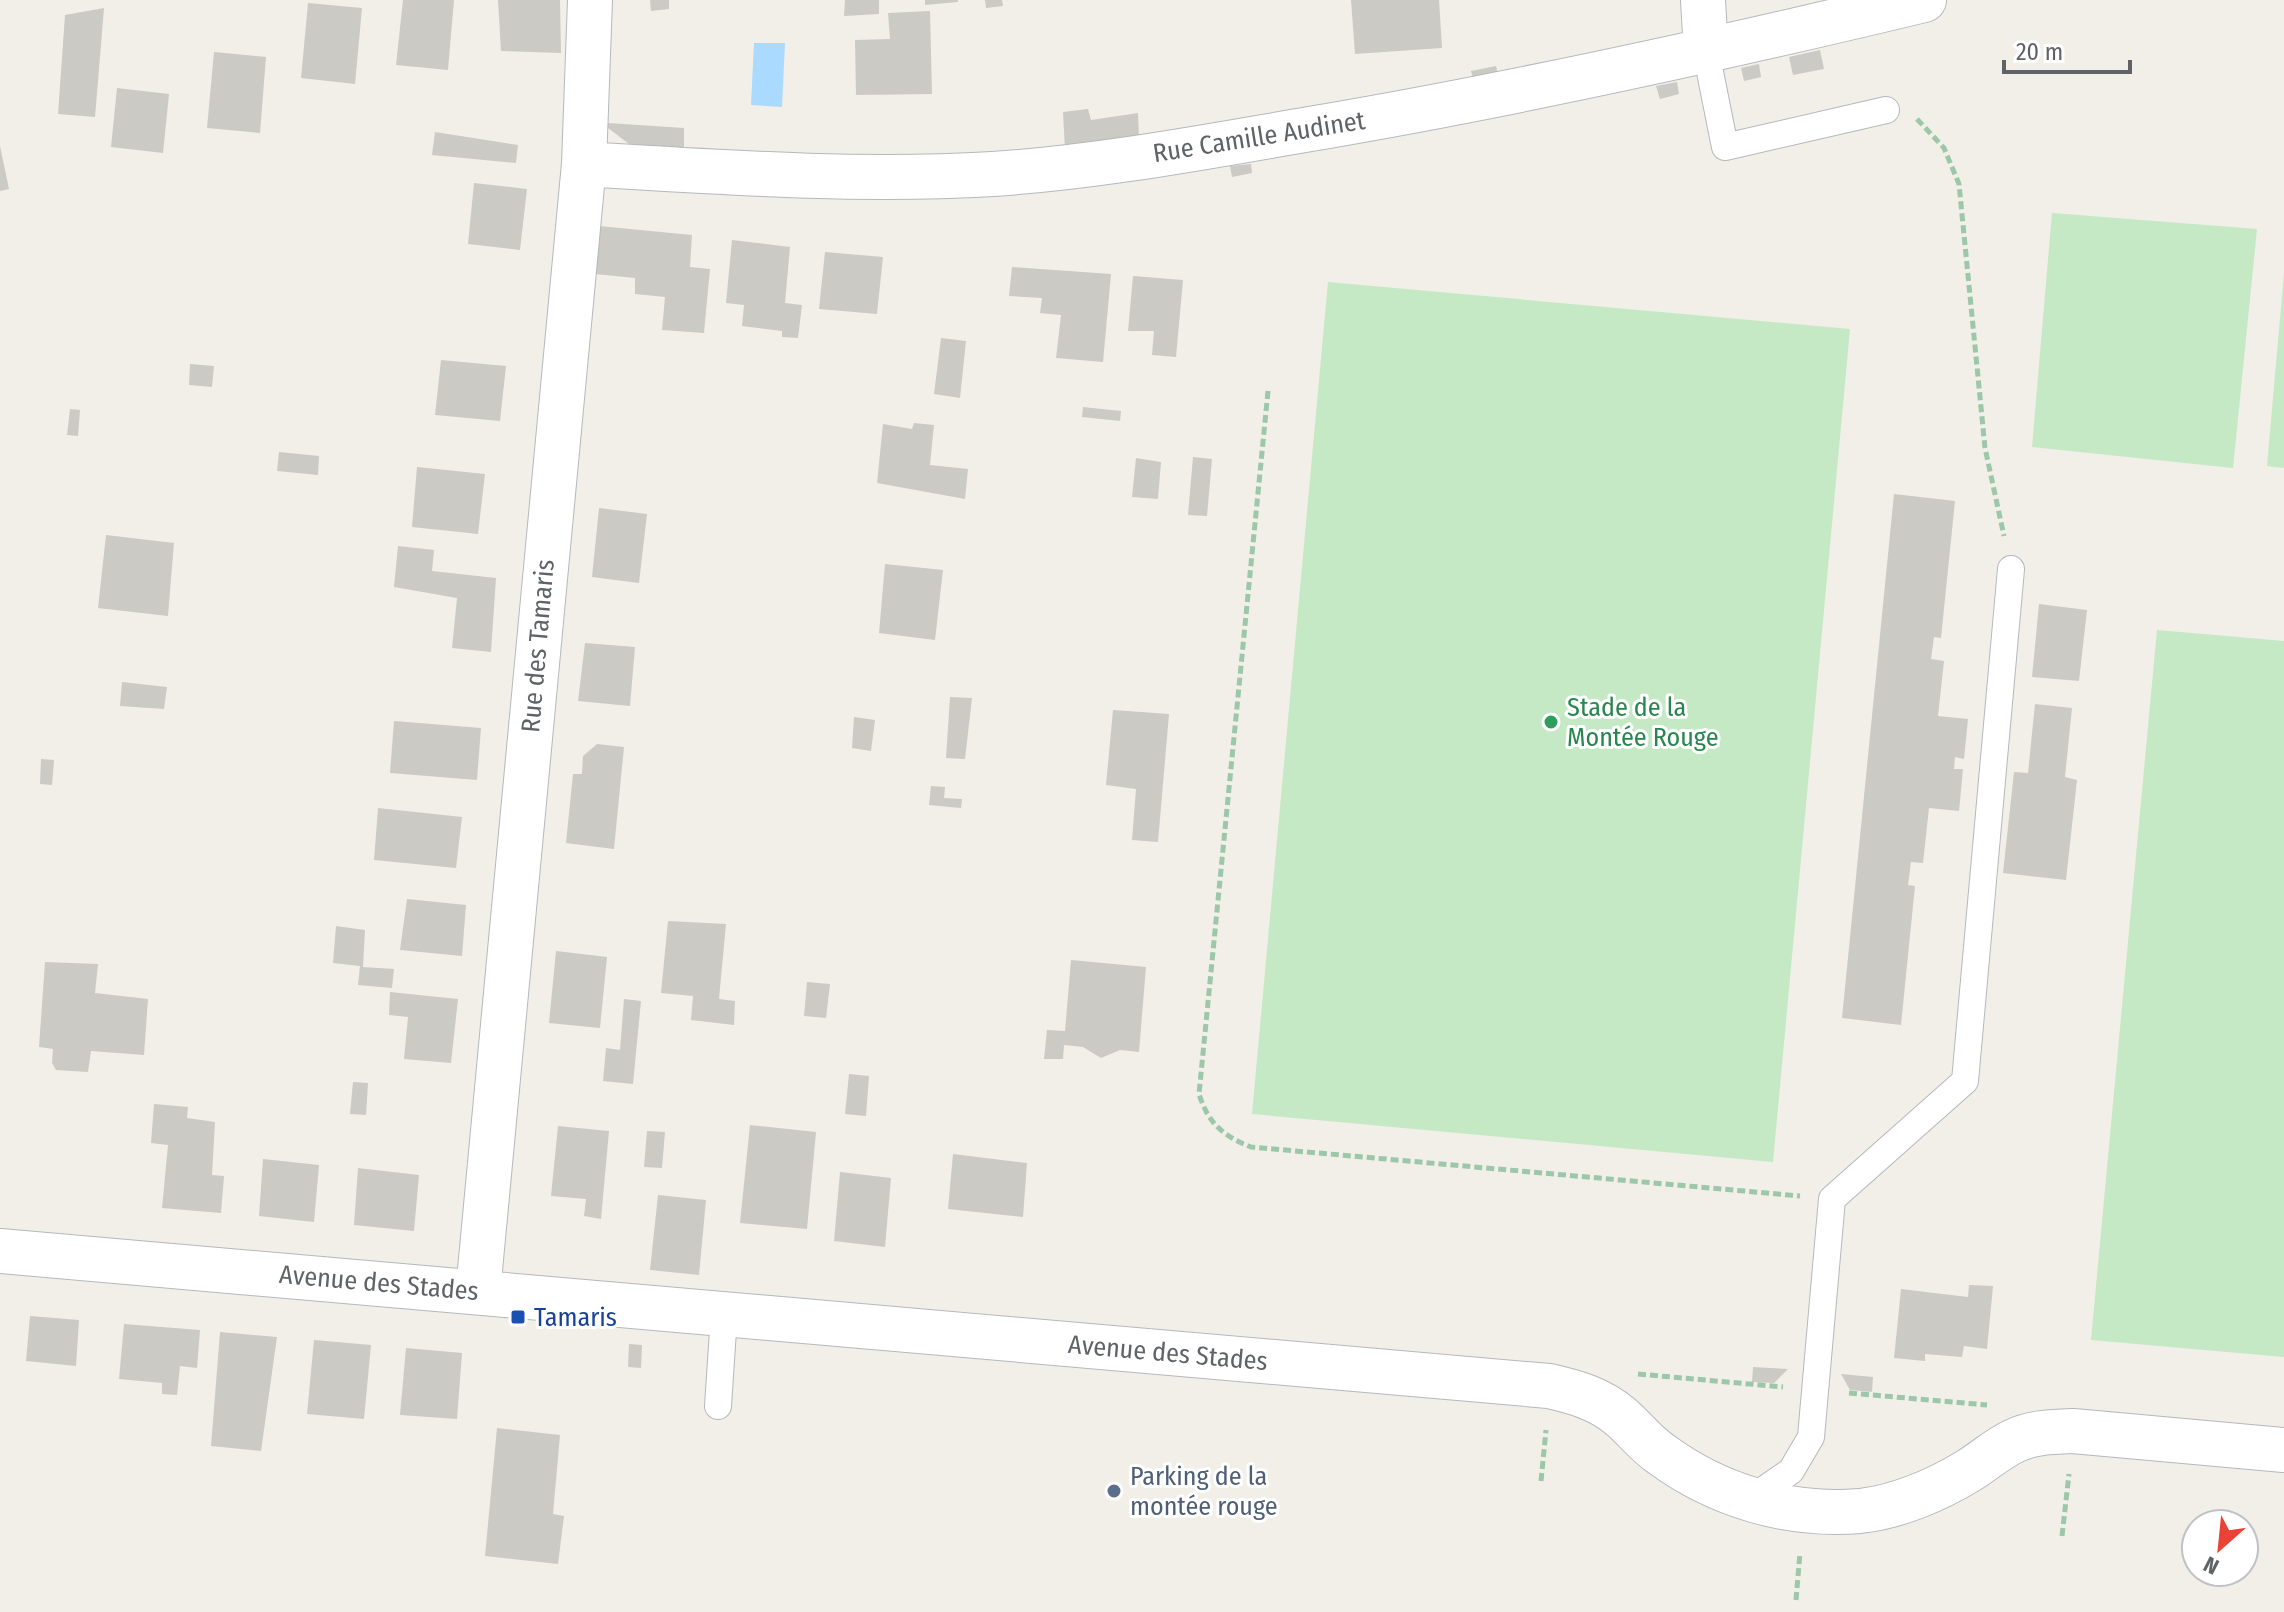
<svg xmlns="http://www.w3.org/2000/svg" width="2284" height="1612" viewBox="0 0 2284 1612" font-family="'Fira Sans Condensed',sans-serif">
<style>
.green{fill:#c5e8c5}
.water{fill:#aadaff}
.building{fill:#cccac5}
.lines{fill:none;stroke-linecap:round;stroke-linejoin:round}
.service-casing{stroke:#b5b8bc;stroke-width:28}
.minor-casing{stroke:#b5b8bc;stroke-width:46}
.path{stroke:#9cc7a9;stroke-width:5;stroke-dasharray:8 4;stroke-linecap:butt}
.service{stroke:#fff;stroke-width:26}
.minor{stroke:#fff;stroke-width:44}
.leisure-dot{fill:#2e9e5b;stroke:#fff;stroke-width:3}
.transit-dot{fill:#1a4fb4;stroke:#fff;stroke-width:3}
.service-dot{fill:#5c6f8a;stroke:#fff;stroke-width:3}
.labels{text-anchor:middle;dominant-baseline:central;stroke-width:6;stroke-linejoin:round;paint-order:stroke}
.street-label{font-size:26px;fill:#5f6368;stroke:#fff}
.leisure-label{font-size:26px;fill:#27864d;stroke:#fff;text-anchor:start}
.transit-label{font-size:26px;fill:#164399;stroke:#fff;text-anchor:start}
.service-label{font-size:26px;fill:#4e5e75;stroke:#fff;text-anchor:start}
</style>
<rect width="100%" height="100%" fill="#f1efe8"/>
<path class="green" d="M2052,213L2257,229L2233,468L2032,447Z
M2284,273V468L2267,466Z
M1328,282L1850,329L1773,1162L1252,1114Z
M2157,630L2284,641V1357L2091,1340Z"/>
<path class="water" d="M754,43H785L782,107L751,105Z"/>
<path class="building" d="M403,0H454L448,70L396,65Z
M498,0H560L561,53L501,51Z
M650,0H669V9L651,11Z
M845,0H879V14L844,16Z
M925,0H958V2L925,5Z
M985,0H1002L1003,6L986,8Z
M1351,0H1439L1442,48L1355,54Z
M308,3L362,8L355,84L301,78Z
M104,8L95,117L58,114L65,15Z
M930,11L932,94L856,95L855,40L890,39L888,13Z
M1820,50L1824,69L1793,75L1789,57Z
M214,52L266,57L260,133L207,128Z
M1759,64L1761,77L1744,81L1741,68Z
M1496,66L1500,82L1475,87L1471,71Z
M1677,82L1679,94L1660,99L1656,86Z
M117,88L169,94L163,153L111,147Z
M1088,109L1091,120L1138,113L1139,139L1065,150L1063,112Z
M608,123L684,128V151L633,147L608,128Z
M435,132L518,145L516,163L432,155Z
M0,146L9,189L0,191Z
M1251,164L1252,173L1232,177L1230,166Z
M474,183L527,189L520,250L468,244Z
M599,226L692,235L690,267L710,269L704,333L662,330L665,297L635,294V278L595,274Z
M732,240L790,247L785,303L802,305L798,338L782,337V331L742,326L744,305L726,303Z
M825,252L883,257L877,314L819,309Z
M1012,267L1111,274L1103,362L1056,358L1061,315L1040,313L1042,298L1009,296Z
M1133,276L1183,280L1176,357L1152,355L1154,331H1128Z
M941,338L966,341L960,398L934,394Z
M441,360L506,366L500,421L435,415Z
M190,364L214,366L212,387L189,385Z
M1083,407L1121,411L1120,421L1082,417Z
M70,409L80,410L78,436L67,435Z
M914,423L934,425L930,465L968,469L965,499L877,483L883,424L912,429Z
M279,452L319,456L318,475L277,471Z
M1193,457L1212,459L1207,516L1188,515Z
M1136,458L1161,462L1158,499L1132,497Z
M417,467L485,474L478,534L412,527Z
M1894,494L1955,501L1941,638L1934,637L1931,659L1944,661L1938,716L1968,719L1964,759L1955,757L1954,769H1963L1959,811L1929,808L1923,863L1911,862L1908,885L1915,886L1901,1025L1842,1018Z
M599,508L647,514L639,583L592,577Z
M106,535L174,543L168,616L98,608Z
M398,546L434,550L432,571L496,578L491,652L452,648L457,598L394,587Z
M885,564L943,570L935,640L879,633Z
M2039,604L2087,610L2079,681L2032,677Z
M585,643L635,647L630,706L578,701Z
M122,682L167,687L164,709L120,706Z
M950,697L972,698L965,759L946,758Z
M2035,704L2072,708L2065,777L2077,780L2066,880L2003,873L2014,772L2028,773Z
M1113,710L1169,714L1158,842L1132,840L1136,789L1106,785Z
M854,717L875,720L871,751L852,748Z
M394,721L481,728L477,780L390,773Z
M597,744L624,747L614,849L566,843L573,774H582L583,756Z
M41,759L54,760L52,785L40,784Z
M931,786L945,787L944,798L962,799L961,808L929,805Z
M378,808L462,817L456,868L374,860Z
M407,899L466,905L462,956L400,950Z
M668,921L726,924L719,999L735,1001L734,1025L691,1020L693,996L661,993Z
M336,926L365,930L363,967L394,969L392,988L358,985L360,966L333,963Z
M556,951L607,957L600,1028L549,1023Z
M1071,960L1146,967L1139,1052L1120,1050L1101,1058L1083,1047L1064,1045L1063,1059H1044L1047,1030L1065,1031Z
M45,962L98,964L95,993L148,999L144,1055L91,1051L88,1072L56,1070L52,1063L53,1049L39,1047Z
M807,982L830,984L826,1018L804,1016Z
M390,992L458,999L451,1063L404,1059L408,1017L389,1015Z
M624,999L641,1001L633,1084L603,1081L606,1048L620,1050Z
M849,1074L869,1076L866,1116L845,1114Z
M353,1082L368,1083L366,1115L350,1114Z
M154,1104L188,1107L187,1118L215,1122L212,1175L224,1176L221,1213L162,1208L168,1145L151,1143Z
M750,1125L816,1132L807,1229L740,1223Z
M558,1126L609,1131L601,1219L584,1216L586,1199L551,1196Z
M647,1131L665,1132L662,1168L644,1167Z
M953,1154L1027,1163L1023,1217L948,1209Z
M263,1159L319,1165L314,1222L259,1216Z
M358,1168L419,1175L414,1231L354,1225Z
M840,1172L891,1178L885,1247L834,1241Z
M658,1195L706,1200L699,1275L650,1270Z
M1969,1285L1993,1286L1987,1349L1964,1346L1962,1357L1925,1354V1361L1894,1358L1901,1289L1968,1297Z
M30,1316L79,1320L76,1366L26,1361Z
M124,1324L200,1330L197,1368L180,1366L177,1395L162,1394V1383L119,1379Z
M220,1332L277,1337L261,1451L211,1446Z
M314,1340L371,1345L364,1419L307,1414Z
M629,1344L642,1345L641,1368L628,1367Z
M406,1348L462,1353L457,1419L400,1415Z
M1753,1367L1788,1369L1774,1383L1752,1382Z
M1841,1374L1873,1377L1872,1392L1850,1390Z
M497,1428L560,1435L553,1514L564,1516L558,1564L485,1556Z"/>
<g class="lines">
<g class="service-casing">
<path id="service" d="M1706,52L1725,147L1886,110
M718,1406L724,1315
M1749,1500L1791,1471L1811,1437L1832,1199L1965,1081L2011,569"/>
</g>
<g class="minor-casing">
<path id="minor" d="M1703,0L1706,52
M584,164C720,172 856,182 993,174C1099,167 1205,147 1310,129C1517,94 1720,49 1924,0
M0,1251L1549,1386C1576,1392 1600,1399 1621,1417C1635,1429 1646,1444 1661,1454C1718,1496 1789,1517 1860,1511C1897,1507 1937,1490 1968,1471C1983,1462 1997,1449 2014,1441C2032,1432 2052,1432 2073,1431L2284,1450
M478,1291L584,164L590,0"/>
</g>
<path class="path" d="M1917,119L1944,148L1959,184L1985,448L2004,536
M1268,391L1199,1094C1208,1123 1223,1136 1251,1147L1800,1196
M1638,1374L1783,1387
M1849,1393L1987,1405
M1541,1481L1546,1430
M2062,1536L2069,1474
M1796,1600L1800,1553"/>
<use href="#service" class="service"/>
<use href="#minor" class="minor"/>
</g>
<circle class="leisure-dot" cx="1551" cy="722" r="8"/>
<rect class="transit-dot" x="510" y="1309" width="16" height="16" rx="4"/>
<circle class="service-dot" cx="1114" cy="1491" r="8"/>
<g class="labels">
<g class="street-label">
<text transform="translate(1259 137) rotate(-9)">Rue Camille Audinet</text>
<text transform="translate(538 646) rotate(-85)">Rue des Tamaris</text>
<text transform="translate(379 1283) rotate(5)">Avenue des Stades</text>
<text transform="translate(1168 1353) rotate(5)">Avenue des Stades</text>
</g>
<g class="leisure-label">
<text x="1567" y="707">Stade de la<tspan x="1567" dy="30">Montée Rouge</tspan></text>
</g>
<g class="transit-label">
<text x="534" y="1317">Tamaris</text>
</g>
<g class="service-label">
<text x="1130" y="1476">Parking de la<tspan x="1130" dy="30">montée rouge</tspan></text>
</g>
</g>
<g transform="translate(2220 1548) rotate(207)"><circle r="38" fill="#ffffff" stroke="#bfc1c3" stroke-width="2"/>
<path d="M0-6L14 30L0 20L-14 30Z" fill="#ea4335"/>
<text y="-12" font-size="22" font-weight="bold" text-anchor="middle" fill="#5f6368">N</text>
</g>
<path d="M2004 60v12h126v-12" fill="none" stroke="#5f6368" stroke-width="4"/>
<text x="2016" y="60" font-size="24" fill="#5f6368" stroke="#ffffff" stroke-width="6" paint-order="stroke">20 m</text>
</svg>
